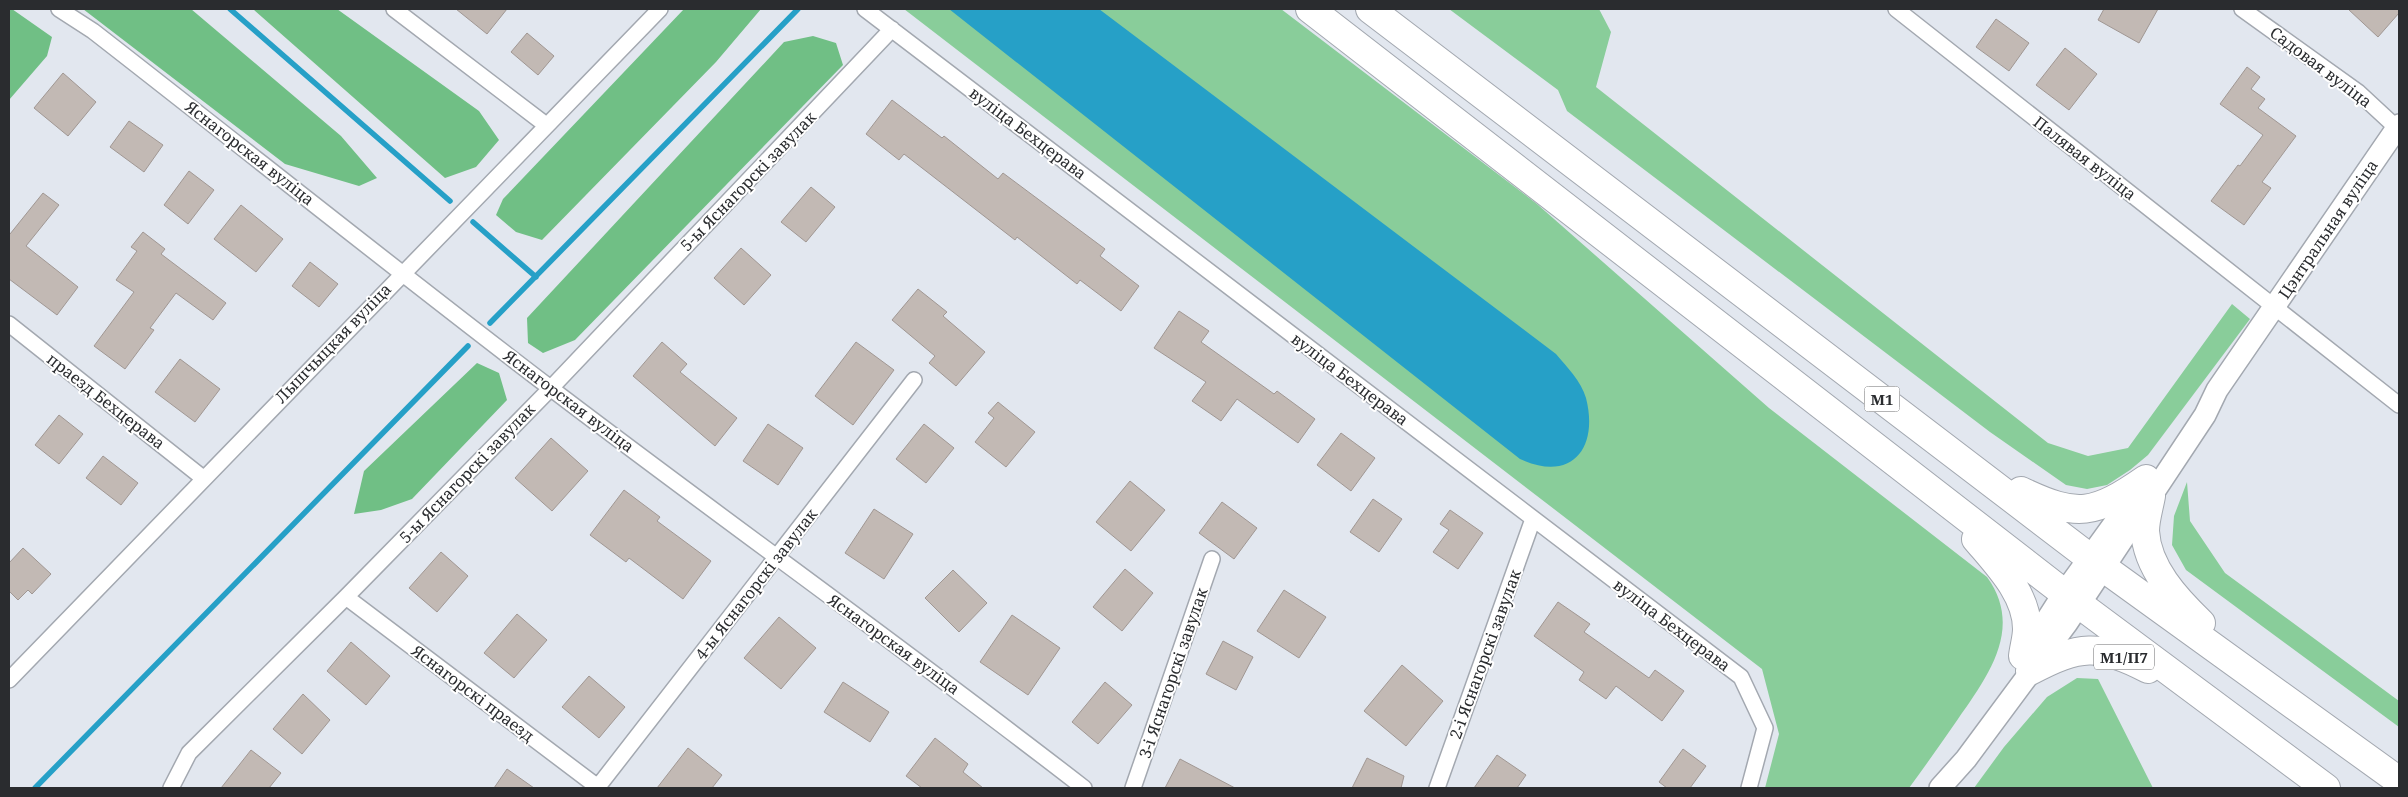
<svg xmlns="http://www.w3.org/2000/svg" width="2408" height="797" viewBox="0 0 2408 797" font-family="'Noto Serif',serif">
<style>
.green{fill:#89cd9a}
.forest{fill:#70bf85}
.water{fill:#26a0c7}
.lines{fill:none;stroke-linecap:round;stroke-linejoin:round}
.stream{stroke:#26a0c7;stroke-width:5.5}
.building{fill:#c2b9b4;stroke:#a09793}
.street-casing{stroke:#a3a8b0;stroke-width:18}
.secondary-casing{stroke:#a3a8b0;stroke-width:24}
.highway-casing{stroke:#a3a8b0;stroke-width:30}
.street{stroke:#fff;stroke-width:15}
.secondary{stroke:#fff;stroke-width:21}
.highway{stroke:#fff;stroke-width:28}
.labels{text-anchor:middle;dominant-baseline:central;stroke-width:4;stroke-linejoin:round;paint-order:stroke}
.shield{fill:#fff;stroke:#6a6b6d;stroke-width:1}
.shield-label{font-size:15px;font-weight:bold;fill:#2a2c2f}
.street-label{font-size:16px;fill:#2a2c2f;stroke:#fff}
</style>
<rect width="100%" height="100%" fill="#e2e7ef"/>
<path class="green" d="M904,9H1281L1537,204L1769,408L1987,577C2024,628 1988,676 1958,719C1942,742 1926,765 1909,788H1765L1779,734L1762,669Z
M1449,9H1599L1611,32L1596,87L2048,443L2088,456L2128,448L2232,304L2250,319L2148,455L2130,470L2107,485L2087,489L2066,485L1990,432L1567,111L1558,90Z
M2187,482L2190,521L2225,573L2399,701V727L2186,570L2172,545L2174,516Z
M2077,678L2098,679L2153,788H1974L2004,747L2047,697Z"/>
<path class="forest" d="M9,9H12L52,37L47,56L9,100Z
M83,9H191L341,136L377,178L359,186L285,164Z
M253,9H337L479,111L499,140L476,167L445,178Z
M684,9H761L716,62L542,240L516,232L496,215L503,199Z
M813,36L836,43L843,65L575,340L543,353L528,343L527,318L784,42Z
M477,363L499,373L507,400L412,499L381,510L354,514L364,471Z"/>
<path class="water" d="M949,9H1099L1556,354C1567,367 1581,381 1586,398C1599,449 1571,483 1520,459Z"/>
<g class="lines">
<path class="stream" d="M230,9L450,201
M473,222L536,277
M490,323L798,9
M35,788L468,346"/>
</g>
<path class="building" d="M456,9H507L487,34Z
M2104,9H2158L2139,43L2098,20Z
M2348,9H2399V13L2378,37Z
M1996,19L2029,43L2009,71L1976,47Z
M527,33L554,56L538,75L511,52Z
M2065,48L2097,74L2069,110L2036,85Z
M2247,67L2260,77L2251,89L2265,99L2258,108L2296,136L2262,182L2271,188L2244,225L2211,201L2238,165L2240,166L2263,135L2220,104Z
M63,73L96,102L68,136L34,108Z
M892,100L942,138L944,136L998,179L1003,173L1105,249L1100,256L1139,286L1121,311L1080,280L1077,284L1017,237L1015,240L904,154L899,160L866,134Z
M129,121L163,145L144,172L110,147Z
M189,171L214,190L188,224L164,205Z
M811,187L835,207L806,242L781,222Z
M43,193L59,205L26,246L78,287L57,315L9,279V233L10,234Z
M241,205L283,239L256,272L214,239Z
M143,232L165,249L161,254L226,303L213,320L176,293L150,328L154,330L125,369L94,346L134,292L116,280L137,251L131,247Z
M741,248L771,275L744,305L714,278Z
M310,262L338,284L319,307L292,286Z
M918,289L947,312L943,316L985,352L956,386L929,363L935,356L892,320Z
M1179,311L1209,331L1201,342L1274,394L1277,391L1315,419L1298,443L1237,399L1221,421L1192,401L1206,382L1154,348Z
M662,342L687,364L680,372L737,418L715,446L633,376Z
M856,342L894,370L853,425L815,396Z
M180,359L220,389L195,422L155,392Z
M998,402L1035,432L1006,467L975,442L994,418L988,413Z
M59,415L83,434L59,464L35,445Z
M768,424L803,448L778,485L743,461Z
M924,424L954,448L926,483L896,459Z
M1341,433L1375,458L1351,491L1317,465Z
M551,438L588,471L552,511L515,478Z
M103,456L138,483L121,505L86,478Z
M1130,481L1165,510L1131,551L1096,522Z
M624,490L660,517L657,521L711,561L683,599L629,558L626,562L590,535Z
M1373,499L1402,519L1379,552L1350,532Z
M1222,502L1257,528L1234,559L1199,533Z
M874,509L913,534L884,579L845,553Z
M1450,510L1483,533L1458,569L1433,552L1449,530L1440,524Z
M23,548L51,574L32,594L28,590L18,600L9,591V563Z
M441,552L468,576L437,612L409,588Z
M1125,569L1153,593L1122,631L1093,607Z
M953,570L987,603L959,632L925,598Z
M1284,590L1326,617L1299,658L1257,631Z
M1558,602L1590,624L1584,632L1649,678L1655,670L1684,691L1662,721L1616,686L1606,699L1579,680L1584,672L1534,636Z
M517,614L547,640L514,678L484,653Z
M1012,615L1060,648L1028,695L980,662Z
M779,617L816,648L781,689L744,658Z
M1223,641L1253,657L1236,690L1206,674Z
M351,642L390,676L366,705L327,671Z
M1402,665L1443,701L1406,746L1364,711Z
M589,676L625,707L599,738L562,707Z
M843,682L889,712L870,742L824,712Z
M1105,682L1132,705L1098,744L1072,722Z
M303,694L330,720L302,754L273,729Z
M935,738L968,764L963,772L983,788H922L906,776Z
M688,748L722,775L712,788H657Z
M1683,749L1706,766L1690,788H1667L1659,782Z
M251,750L281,773L269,788H221Z
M1497,755L1526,775L1517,788H1474Z
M1367,758L1404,776L1401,788H1352Z
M1180,759L1235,788H1165Z
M507,769L534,788H494Z"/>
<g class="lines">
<g class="street-casing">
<path id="street" d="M59,9L93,31C246,150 398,272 553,390C729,524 909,652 1084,788
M394,9L546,125
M865,9L1741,677L1765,728L1749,788
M1896,9L2399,405
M2242,9L2358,92L2399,130
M9,324L203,478
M346,597L599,788
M9,680L660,9
M171,788L189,753L346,597L551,388L892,29
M597,788L914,380
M1133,788L1212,559
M1437,788L1533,519"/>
</g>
<g class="secondary-casing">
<path id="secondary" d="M2025,654L2064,593L2137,492
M1940,788L1966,759L2067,623L2205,415L2217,390L2399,125"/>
</g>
<g class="highway-casing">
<path id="highway" d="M1310,9L2064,593L2326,788
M1370,9L2090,558L2399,781
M2021,491C2078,518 2094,515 2146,479
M2151,496C2149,507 2145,520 2145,531C2147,568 2176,599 2201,623
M1976,539C1997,564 2027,594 2027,629C2027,638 2024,647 2023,656
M2030,671C2079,645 2099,643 2148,669"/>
</g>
<use href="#street" class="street"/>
<use href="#secondary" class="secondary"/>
<use href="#highway" class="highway"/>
</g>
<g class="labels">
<g class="shield">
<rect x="1864.5" y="386.5" width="35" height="25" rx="4"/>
<rect x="2094" y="644.5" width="60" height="25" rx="4"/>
</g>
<g class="shield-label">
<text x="1882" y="399">М1</text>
<text x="2124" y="657">М1/П7</text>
</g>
<g class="street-label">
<text transform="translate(2321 67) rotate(37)">Садовая вуліца</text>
<text transform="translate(1028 133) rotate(37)">вуліца Бехцерава</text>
<text transform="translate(250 153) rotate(38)">Яснагорская вуліца</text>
<text transform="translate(2085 158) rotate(38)">Палявая вуліца</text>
<text transform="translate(748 181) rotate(-46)">5-ы Яснагорскі завулак</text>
<text transform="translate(2328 229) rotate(-56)">Цэнтральная вуліца</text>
<text transform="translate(333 343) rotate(-46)">Лышчыцкая вуліца</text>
<text transform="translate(1350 379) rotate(37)">вуліца Бехцерава</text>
<text transform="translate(106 401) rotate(38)">праезд Бехцерава</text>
<text transform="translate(569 401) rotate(37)">Яснагорская вуліца</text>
<text transform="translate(467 473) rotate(-46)">5-ы Яснагорскі завулак</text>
<text transform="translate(756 584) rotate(-52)">4-ы Яснагорскі завулак</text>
<text transform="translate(1672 625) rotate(37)">вуліца Бехцерава</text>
<text transform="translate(894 644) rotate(36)">Яснагорская вуліца</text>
<text transform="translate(1485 654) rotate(-70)">2-і Яснагорскі завулак</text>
<text transform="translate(1173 673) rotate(-71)">3-і Яснагорскі завулак</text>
<text transform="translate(473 693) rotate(37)">Яснагорскі праезд</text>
</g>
</g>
<rect width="2408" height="797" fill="none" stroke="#2a2c2f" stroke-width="20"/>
</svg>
